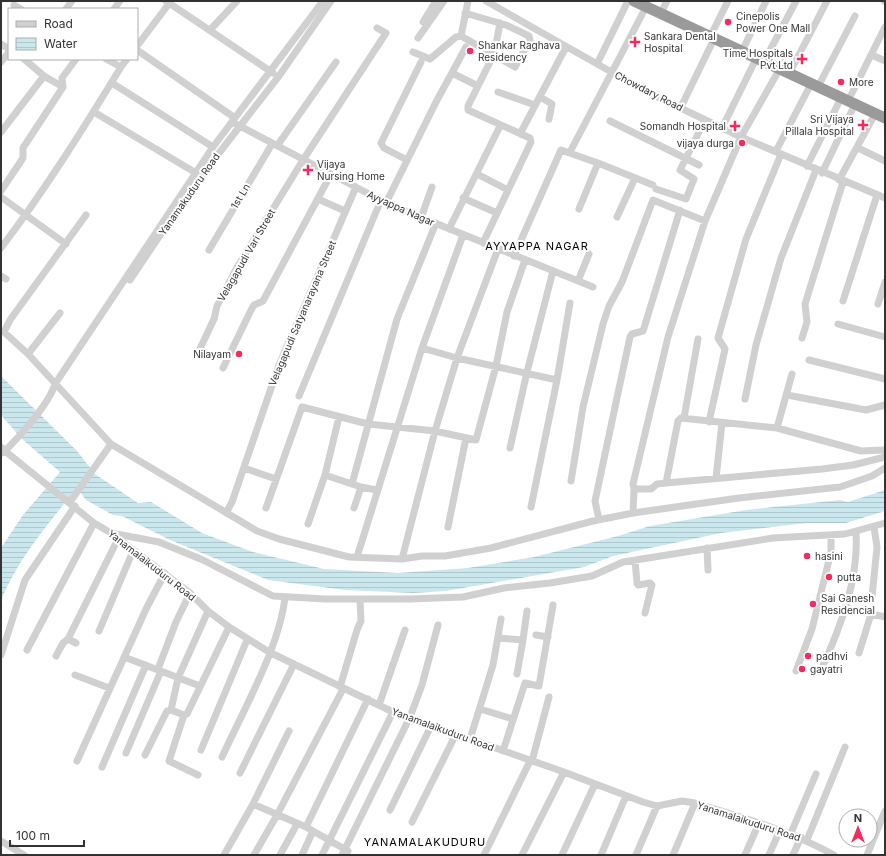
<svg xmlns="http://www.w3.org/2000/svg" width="886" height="856" viewBox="0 0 886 856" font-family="Inter,sans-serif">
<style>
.water{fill:url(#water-rules)}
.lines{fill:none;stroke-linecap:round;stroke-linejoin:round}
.minor{stroke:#d0d0d0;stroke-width:7}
.highway{stroke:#9a9a9a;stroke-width:11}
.poi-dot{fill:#f42b5c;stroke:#fff;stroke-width:1.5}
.labels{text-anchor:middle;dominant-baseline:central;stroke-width:4;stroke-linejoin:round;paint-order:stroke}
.poi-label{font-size:10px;fill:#333;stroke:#fff;text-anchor:start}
.street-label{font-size:10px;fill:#333;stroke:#fff}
.neighbourhood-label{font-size:11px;letter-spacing:1px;fill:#000;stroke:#fff}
</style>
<defs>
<pattern id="water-rules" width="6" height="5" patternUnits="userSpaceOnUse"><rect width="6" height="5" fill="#cae7ee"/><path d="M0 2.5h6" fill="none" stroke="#aec7cd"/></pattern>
</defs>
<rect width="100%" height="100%" fill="#fff"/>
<path class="water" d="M1,376L77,451L95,474L138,503L151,502L202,533L253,552L324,569L398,573L468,568L534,557L618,536L650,526L746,510L840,500L848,502L885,490V511L846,523H806L721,533L613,556L584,567L446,591L413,593L345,590L268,580L170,540L122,516L113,515L86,500L77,488C48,524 19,557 1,600V548L23,515L60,472L22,439L1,415Z"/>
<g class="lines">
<path class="minor" d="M166,1L273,73
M486,1L645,91L741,137L885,198
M884,1H885
M14,5L21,9
M66,9L72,1
M114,9L120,1
M663,9L667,1
M423,22L436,1
M210,30L237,1
M713,31L728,1
M461,36L515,67L530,40L529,36L506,25L465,13
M461,36L468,1
M418,38L444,1
M1,44L9,49
M745,45L766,1
M137,46L171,1
M137,50L235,118
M413,52L430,59L456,37L461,36
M494,55L500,23
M872,55L885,61
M767,56L796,1
M1,62L9,52
M783,63L741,137L705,221L668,337L633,484L634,489H651L657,484L666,483L822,469L853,465L885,457
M597,64L628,1
M121,67L127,59
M452,73L478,86
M789,74L827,1
M44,76L63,87
M821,81L855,16
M112,83L213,147
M498,92L535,105
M851,95L885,27
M540,97L552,104L549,119
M681,107L714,39
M94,112L196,173
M610,121L699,165
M236,124L388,204L593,287
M722,128L756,59
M1,132L44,76L24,59
M520,134L566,47
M277,146L336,62
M858,148L885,161
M776,151L811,84
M570,152L646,7
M407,160L384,148L381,143L421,62
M807,166L841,98
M822,173L855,104
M477,174L508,190
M839,180L875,114
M656,189L686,199L694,179L680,170L705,120
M1,191L23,158V148L63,87L62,78L76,59
M1,197L66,244
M463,198L497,213
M318,199L345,211
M386,203L436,102L466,47
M579,209L598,163
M617,217L635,178
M421,218L432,187
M449,229L500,126
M483,243L531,142L530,138L468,110V106L490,62
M1,248C45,190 83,129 121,67L106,59
M209,250L272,144
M514,256L561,150L598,163L653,185
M1,276L6,279
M130,280L191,189L279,76L331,1
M578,281L589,254
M843,301L877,195
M878,304L885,282
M838,324L885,337
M1,331L4,332L10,320L86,215
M4,332L28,354L111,444L257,531L279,539L349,557L402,559L422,556H445L491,548L593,521L633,513L739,498L840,487L872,476L885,468
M802,338L807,322L805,304L843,182
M422,348L457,358L557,380
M198,353L214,319L217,306L236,269L303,160L386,33L377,28
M28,354L60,313
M809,360L885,379
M223,368L251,310L254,305L263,301L331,174
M787,395L866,410L885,405
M299,396L381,200
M745,399L756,345L781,258L816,170
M684,418L698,339
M709,422L725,349L718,338L746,239L781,154
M777,428L792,374
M1,447L5,451C20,436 49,404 55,384L213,147L323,1
M510,448L527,372L553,271
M1,453L5,451L94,523L111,533L190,593L208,611L229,627L269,652L393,712L564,772L643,802L657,806L682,801L695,803C743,818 789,830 834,855
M244,468L276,479
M325,475L361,487L354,508
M716,478L722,423
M571,481L583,407L603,324L609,306L622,282L653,200L705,221
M666,483L678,421L681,418L777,428L861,451L884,450L885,454
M352,484L397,319L436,223
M361,487L377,490
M70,502L111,444
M531,507L557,380L570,303
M266,508L302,407L368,424L435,431L476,440L496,366L507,312L525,260
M226,513L232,502L279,365L356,187
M633,513L634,489
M599,520L595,501L630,337L632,334L643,331L644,328L680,210
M308,524L325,475L339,417
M448,527L466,438
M111,533L159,542L203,560L273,596L325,599H410L463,597L504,588L550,583L592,576L623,562L773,538L845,534L885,523
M707,548L708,570
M357,557L422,348L463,235
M402,559L435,431L457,358L498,249
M635,560L637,583L638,585L650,583L652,585L645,613
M872,597L877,547L874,527
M845,608L885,617
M99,631L133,551
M536,635L548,637
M499,638L523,640L517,674
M68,639L76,643
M523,640L527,611
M27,650L94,523
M859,653L871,614
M1,655L25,580L75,506
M56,656L63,643L68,639L118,539
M124,657L200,686
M822,668C841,626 859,578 856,532
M158,669L176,622L190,593
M796,671L812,629L831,552V536
M75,675L109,688
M340,687L357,630L361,621L360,600
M379,705L405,630
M480,709L513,719
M171,710L178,678L208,611
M184,715L169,761L198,775
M470,739L493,665L501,619
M201,750L247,640
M503,751L525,683L539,686L553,605
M126,753L161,671
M145,755L167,711L171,710L184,715L187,714L229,627
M222,757C243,711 280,646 285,597
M77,761L147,607L165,573
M532,761L549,697
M102,767L146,665
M240,773L294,664
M253,804L306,827L348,851
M390,810L431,726
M412,822L456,734
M306,827L368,699
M791,833L816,774
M807,840L845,747
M1,841L24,855
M224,855L253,804L289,731
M254,855L277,815L343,689
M280,855L297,824
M302,855L313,831
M322,855L393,712
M342,855L410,717L422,685L438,625
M484,855L530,761
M522,855L564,772
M562,855L595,784
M601,855L626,796
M636,855L657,806
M673,855L695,803
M745,855L759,823
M769,855L780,830
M793,855L801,837
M867,855L885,811"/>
<path class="highway" d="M634,1L885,118"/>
</g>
<g class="poi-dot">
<circle cx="728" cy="22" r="4"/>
<path d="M633 36h4v4h4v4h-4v4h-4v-4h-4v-4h4z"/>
<circle cx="470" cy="51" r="4"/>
<path d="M800 53h4v4h4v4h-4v4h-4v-4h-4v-4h4z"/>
<circle cx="841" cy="82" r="4"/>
<path d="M861 119h4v4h4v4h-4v4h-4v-4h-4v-4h4z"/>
<path d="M733 120h4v4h4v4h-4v4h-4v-4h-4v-4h4z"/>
<circle cx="742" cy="143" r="4"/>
<path d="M306 164h4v4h4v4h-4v4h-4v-4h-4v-4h4z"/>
<circle cx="239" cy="354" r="4"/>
<circle cx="807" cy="556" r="4"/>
<circle cx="829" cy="577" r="4"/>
<circle cx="813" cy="604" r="4"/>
<circle cx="808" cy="656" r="4"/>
<circle cx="802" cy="669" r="4"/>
</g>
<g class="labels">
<g class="poi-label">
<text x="736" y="16">Cinepolis<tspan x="736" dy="12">Power One Mall</tspan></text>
<text x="644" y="36">Sankara Dental<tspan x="644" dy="12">Hospital</tspan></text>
<text x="478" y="45">Shankar Raghava<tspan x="478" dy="12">Residency</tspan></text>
<text x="793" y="53" text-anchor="end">Time Hospitals<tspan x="793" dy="12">Pvt Ltd</tspan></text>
<text x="849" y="82">More</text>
<text x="854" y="119" text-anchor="end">Sri Vijaya<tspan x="854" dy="12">Pillala Hospital</tspan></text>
<text x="726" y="126" text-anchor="end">Somandh Hospital</text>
<text x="734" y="143" text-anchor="end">vijaya durga</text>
<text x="317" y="164">Vijaya<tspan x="317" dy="12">Nursing Home</tspan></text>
<text x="231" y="354" text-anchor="end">Nilayam</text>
<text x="815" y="556">hasini</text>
<text x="837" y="577">putta</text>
<text x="821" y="598">Sai Ganesh<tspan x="821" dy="12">Residencial</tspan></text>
<text x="816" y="656">padhvi</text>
<text x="810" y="669">gayatri</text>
</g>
<g class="street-label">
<text transform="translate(649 91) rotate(27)">Chowdary Road</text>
<text transform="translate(189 194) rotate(-55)">Yanamakuduru Road</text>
<text transform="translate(240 196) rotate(-59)">1st Ln</text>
<text transform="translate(401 208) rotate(24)">Ayyappa Nagar</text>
<text transform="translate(246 255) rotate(-60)">Velagapudi Vari Street</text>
<text transform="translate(302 313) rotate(-67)">Velagapudi Satyanarayana Street</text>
<text transform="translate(152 565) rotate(38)">Yanamalaikuduru Road</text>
<text transform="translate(443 729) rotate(20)">Yanamalaikuduru Road</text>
<text transform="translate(749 821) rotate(18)">Yanamalaikuduru Road</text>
</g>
<g class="neighbourhood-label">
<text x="537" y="246">AYYAPPA NAGAR</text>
<text x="425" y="842">YANAMALAKUDURU</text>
</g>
</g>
<rect width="886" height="856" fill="none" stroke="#333333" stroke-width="4"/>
<rect x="8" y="8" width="130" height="52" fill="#ffffff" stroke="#adadad"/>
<rect x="16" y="21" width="20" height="6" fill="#d0d0d0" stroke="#adadad"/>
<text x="44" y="28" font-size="12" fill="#333333">Road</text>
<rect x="16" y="38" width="20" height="12" fill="url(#water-rules)" stroke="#adadad"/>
<text x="44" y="48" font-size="12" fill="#333333">Water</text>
<g transform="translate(858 828)"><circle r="19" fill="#ffffff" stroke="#adadad"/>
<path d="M0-3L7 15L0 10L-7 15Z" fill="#f42b5c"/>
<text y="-6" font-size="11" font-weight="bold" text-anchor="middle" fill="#333333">N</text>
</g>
<path d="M10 840v6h74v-6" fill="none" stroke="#333333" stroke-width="2"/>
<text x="16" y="840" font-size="12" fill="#333333" stroke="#ffffff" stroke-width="3" paint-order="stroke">100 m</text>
</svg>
